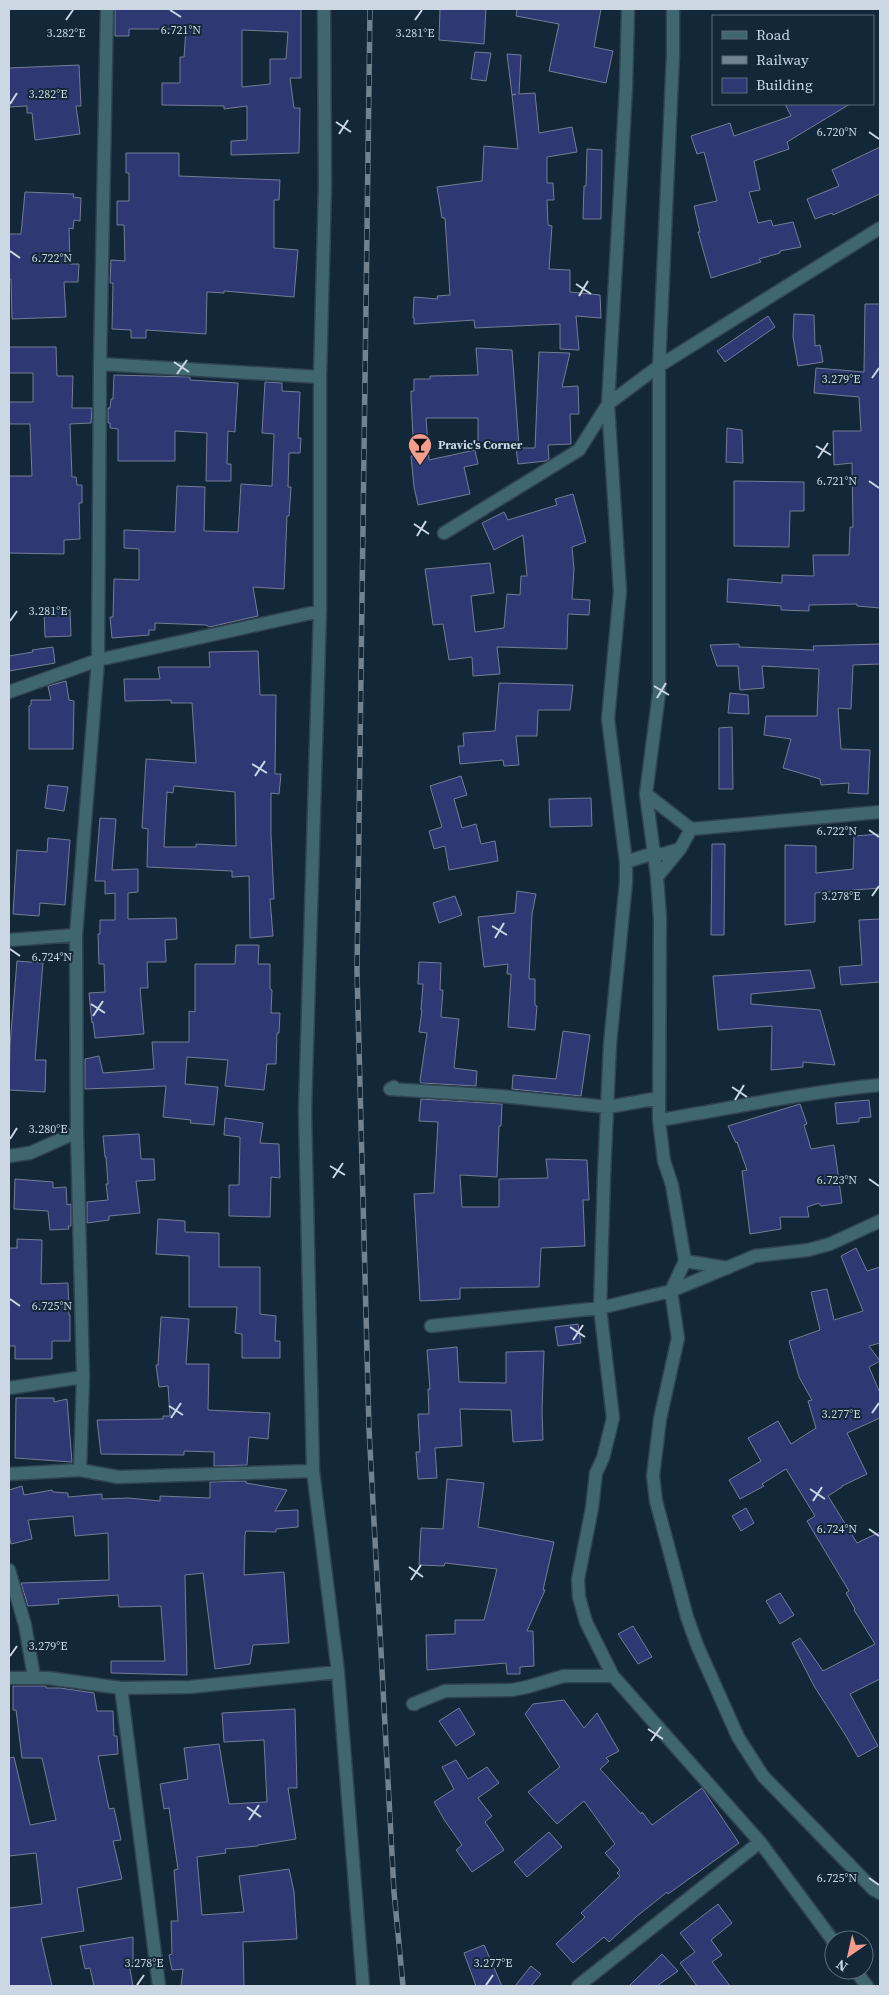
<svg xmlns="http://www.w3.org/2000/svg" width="889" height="1995" viewBox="0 0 889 1995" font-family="'Source Serif 4',serif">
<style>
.building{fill:#2e3974;stroke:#747c95;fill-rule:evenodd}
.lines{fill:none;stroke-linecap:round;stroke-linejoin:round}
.minor-casing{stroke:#304352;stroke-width:15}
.minor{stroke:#40666f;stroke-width:12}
.rail-casing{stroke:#72828f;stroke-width:5.5}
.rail{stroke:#122737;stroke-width:4;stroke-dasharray:11;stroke-linecap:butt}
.ticks{fill:none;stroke:#cbd7e2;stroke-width:2}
.labels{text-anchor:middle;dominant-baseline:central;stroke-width:4;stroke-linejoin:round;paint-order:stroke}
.poi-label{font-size:12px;font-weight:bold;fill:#cbd7e2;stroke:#122737;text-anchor:start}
.ticks-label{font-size:12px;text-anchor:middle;fill:#cbd7e2;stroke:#122737;stroke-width:4;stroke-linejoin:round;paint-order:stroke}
</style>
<rect width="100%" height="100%" fill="#122737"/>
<path class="building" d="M115,9H301V78H290L294,108H300L299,153L231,155V141L247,140V106L224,109V106L162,105V83H180V57H184L186,29H129V36H115ZM242,30L288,32L286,59H270V84L242,87Z
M440,9H486L484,44L439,40Z
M517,9H601L594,47L613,51L606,83L549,71L559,24L516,16Z
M475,52L491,53L486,81L471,79Z
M507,54L521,55L519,94L535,93L539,133L572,127L577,152L547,157V183H553L554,200H547L548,225L552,226L549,269L570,270V292L600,295L601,318L576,316L579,350L560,349V324L475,328L474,320L414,324V318H413L414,297L438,299L437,296L450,295L445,218H442L437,187L482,181L484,146L518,149L512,95L516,94L512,95Z
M79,65L81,106H76L80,134L35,140L32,113H27V106L9,107V68Z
M785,104H850L787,142L789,149L754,161L760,190L749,192L758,223L771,220L773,226L793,222L801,247L780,251V253L759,259L761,262L711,278L698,232H700L694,206L717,201L704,152L697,154L691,136L730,123L734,136L791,116Z
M880,147V194L833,215L832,213L815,219L807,199L839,186L832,170Z
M587,149L602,150L601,219H583L584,186H586Z
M126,153H179V176L280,180L279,200H274V248L298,250L294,297L224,291V293L207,292L206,334L146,330V338H131V330L112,329L113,283H110L111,260L125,261L124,225H117V201H129V173H126Z
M25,192L74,194L73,197L81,198L80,221L74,220L73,229L69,228L70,264H79L78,282H64L66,317L12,319L11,279H9V234H21Z
M865,304H880V608L857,606V604L809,605V611L781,610V606L727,602L728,579L782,583V575L814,576L813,555H849L850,527H853L852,463L834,465L833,431H861L859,397L814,393L816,368L864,372Z
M794,314L814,315L815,346L820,345L823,362L798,366L793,337Z
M768,316L775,327L725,362L717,351Z
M9,347H56L57,376H73L72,408H92L91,423L70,424L72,477H76L77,485H82V503H79L80,539L64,540V554L9,553V476H32L30,424H9V402H33V373H9Z
M476,348L512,350L519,447L478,446V418H426L429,460L475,450L478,464L464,467L470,494L418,505L414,487L411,456H414L411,398V391H414V379H430V376L478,375Z
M539,352L570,353L562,387L578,386L579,414H570L571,444L548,445L549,459L546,461L518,464L516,448H535Z
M114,375L190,377V380L238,383L235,432L228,431L227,464H231V481H206L207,433L175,431V461H118V429L110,428V423H108V408H110L111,399H113Z
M265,382L282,383V391L300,392L298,438H301L300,453H289L288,487H291L289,516H287L284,589L253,587L258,616L209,627L206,625L155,623V630H149V635L112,638L110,617H113L114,579L139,580V549L124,548V530L175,532L177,486L205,487L204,531L238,532L241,484L272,486L274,434L262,433Z
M727,428L742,430L743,463L726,462Z
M734,481L804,482V511H790L789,547L734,546Z
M573,494L586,542L572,547L574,569L572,599L590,600L589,615L568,614L567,649L497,647L500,674L473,676L472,657L449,660L443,624L433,625L425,569L490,563L494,593L471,596L475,632L504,628L507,594L520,595L521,576H527L523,535L494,550L482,523L504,512L508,520L557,505L555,499Z
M70,610L71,636L45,637L44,611Z
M739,644V647L814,650L813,646L880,644V664L853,665L851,709L838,708L841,749L870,750L868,794L848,793L849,783L821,785L820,779L783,768L791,739L764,735L766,716H817L819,669L762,666L764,688L740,690L738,666H717L710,645Z
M53,647L55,663L9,671V656L33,652L32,650Z
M258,651L260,695H276L275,774H281L279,794L271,793V834L274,899H270L273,936L250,938L249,876L232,877V871L147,867L148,829L142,828L146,759L196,763L192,703H171V700L125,701L124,679H160L158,667H210L209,652ZM174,786L235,792L236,846L196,844V847H164L167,792L173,793Z
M66,681L69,700L74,701L73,749H29V706L31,705V700H51L48,686Z
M499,683L573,685L570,710H538L537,736H516L519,765L504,766L503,760L460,764L458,746H464L463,733L495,731Z
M730,693L748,695L749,714L728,713Z
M732,727L733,789H719V728Z
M461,776L467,795L454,799L462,828L476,824L481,844L495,841L498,861L449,870L445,846L434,849L429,831L442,827L430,786Z
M48,785L68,787L64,811L45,808Z
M591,798L592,826L550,827L549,799Z
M100,818L116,819L112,870L138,869V892L128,893V919L176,918L177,939L165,940L166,962H147L148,988H140L144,1034L95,1038L93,1022L92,1023L89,993L105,992L104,964H99L98,934H100V920H115V893L105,894V881H95Z
M880,834V888L815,893V922L785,925V845L816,846V873L853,869L854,836Z
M48,838L70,840L65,905L40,903L39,916L13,914L17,850L47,852Z
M712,844H725L724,935H711Z
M517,891L536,894L532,914L529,979H535V1005L537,1006L535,1030L508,1027L511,974H507L508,964L484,967L478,917L515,913Z
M455,896L462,915L439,923L433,903Z
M880,919V982L841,985L839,967L862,965L859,920Z
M236,945H259L258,964H270V989L272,990L271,1013H280L279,1033H277L276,1064H267L264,1090L225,1086L228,1060L187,1057L185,1084L218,1087L214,1125L190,1123L191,1120L163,1117L166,1086L85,1089V1059L99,1056L103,1073L154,1069L152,1042H189V1011L195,1012V964H235Z
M17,961L43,963L35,1060H46L45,1092L9,1090L10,1045Z
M419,962L441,963L440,990H443L441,1017L459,1019L454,1068L477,1071L476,1086L421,1083L420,1081L427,1033L419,1032L422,1010H421L423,984H418Z
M810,970L815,988L751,994V1004L820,1010L835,1065L803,1062V1067L771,1070L772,1026L718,1030L713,976Z
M563,1031L590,1035L581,1096L512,1089L513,1075L556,1079Z
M421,1099L502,1104L501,1126H499L497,1177L460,1175L462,1207H499V1179L548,1178L546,1159L587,1160L589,1200H583L585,1246L541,1248L539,1287L460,1288V1299L420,1301L414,1194L434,1193L438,1122L419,1121Z
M869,1100L871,1117L859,1118V1122L837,1124L835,1103Z
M800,1104L807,1124L804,1125L811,1149L834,1145L842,1203L821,1206L819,1203L807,1207L809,1217H780L781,1229L750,1234L742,1171L747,1170L737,1142L736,1143L728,1126Z
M225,1118L263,1123L260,1143L279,1144L280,1178L271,1177L270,1217L229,1216V1185H239L240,1137L224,1135Z
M139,1134L141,1159H154L155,1180L136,1181L140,1213L109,1216V1220L87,1223V1202L108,1200L106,1184H108L106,1157H105L103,1136Z
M15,1179L53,1182V1188L66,1187L67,1205L71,1204V1226H68L69,1229L50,1230L48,1211L14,1209Z
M158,1219L185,1221V1232L219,1233V1267H260V1314L276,1316L275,1341H280V1358H242V1334L235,1333L237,1307H189V1256L156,1254Z
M17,1239L42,1240L41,1284L68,1283L69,1315H70V1341H52V1359H15V1346H9V1248H17Z
M856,1248L867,1271L880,1267V1343L869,1346L880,1361L869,1367L880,1393V1418L847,1433L867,1474L842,1486V1487L828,1496L857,1543L880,1532V1679L850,1694L878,1746L858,1757L846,1736L814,1686L792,1643L800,1638L823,1671L875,1644L854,1610L855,1609L846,1593L849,1591L807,1521L815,1516L786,1469L762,1484L764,1486L740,1499L729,1480L761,1461L748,1438L778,1421L791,1444L816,1428L808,1401L812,1400L799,1377L789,1341L820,1330L811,1292L827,1289L834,1320L863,1311L841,1256Z
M161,1317L189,1319L186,1364H209L208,1410L270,1413L268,1439L249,1437L247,1465L214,1466V1452L184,1451V1455L101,1454L97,1420L163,1419V1416H170L168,1386L159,1387L156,1365H158Z
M578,1324L581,1343L558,1346L555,1327Z
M457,1347L459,1382L506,1383V1352L544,1351L542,1411L543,1440L513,1442L511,1410L460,1409L462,1446L435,1448L437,1478L418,1479L416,1452H420L418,1414H429L428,1389H430L427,1350Z
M16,1398H54V1402L67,1399L72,1462L15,1458Z
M447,1479L484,1483L478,1527L554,1542L543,1590H545L527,1631H533L534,1666L520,1667V1674H507L506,1663L427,1670L426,1635L455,1634V1620H484L497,1569L445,1563L444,1566L419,1565L421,1528L443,1529Z
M246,1481V1483L287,1490L275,1511L298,1510V1527L276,1529V1532L246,1531L245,1534L244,1575L284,1572L289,1643L253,1645L250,1664L215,1669L203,1573L185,1575L187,1675L111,1673V1661H165L161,1606L119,1607L118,1595L58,1599L59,1604L28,1606L21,1583L109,1580L108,1533L75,1536L73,1516L28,1520L32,1539L11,1544L9,1535V1490L22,1486L24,1495L52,1490L53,1492L68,1493V1497L102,1494V1499L128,1498L160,1501V1496L210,1498V1482Z
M746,1508L754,1523L741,1531L732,1516Z
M780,1593L794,1615L780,1624L766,1601Z
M633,1626L652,1657L638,1664L618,1634Z
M13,1686H46V1688H60L94,1693L97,1711H113L114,1736H117L118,1754L98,1756L109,1809L114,1808L121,1840L113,1841L122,1879L77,1888L84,1931L41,1938L52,1986H9V1908L42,1904L36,1853L9,1856V1758L14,1757L30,1825L56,1820L42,1758H22L16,1710H13Z
M564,1700L584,1728L597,1713L619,1751L606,1758L609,1761L600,1769L641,1814L642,1812L652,1825L702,1788L739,1843L668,1894L667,1892L636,1917L609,1942L604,1937L573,1963L556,1944L585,1917L581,1913L620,1876L617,1873L620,1870L605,1853L615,1844L584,1801L557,1824L528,1792L560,1767L525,1714L533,1704Z
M459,1708L475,1734L456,1746L439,1721Z
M295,1709L297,1788H288L296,1839L258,1845V1846L225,1849L226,1853L197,1857L202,1915L244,1912L239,1876L289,1869L294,1892L297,1939L243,1942L244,1986H181L183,1969L172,1970L169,1955L172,1954L171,1921H178L174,1870L178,1869L169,1808L164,1809L160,1784L188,1779L184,1748L219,1744L229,1804L267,1802L264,1740L224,1742L222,1713Z
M456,1760L468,1779L487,1767L499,1783L478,1798L492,1816L485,1822L504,1850L472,1872L456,1850L462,1845L445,1821L434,1802L454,1789L442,1767Z
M549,1832L562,1847L527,1877L514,1862Z
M718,1904L732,1923L711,1940L722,1955L712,1962L730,1986H697L680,1963L695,1952L680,1933Z
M133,1937V1963L129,1964L133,1986H94L90,1968L85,1969L80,1946Z
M484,1945L502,1986H476L464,1953Z
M662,1954L678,1971L657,1986H629Z
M531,1966L541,1974L531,1986H515Z"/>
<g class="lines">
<g class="minor-casing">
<path id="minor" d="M324,9L325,186L320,377V611L305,1111L313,1471L338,1672L363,1986
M628,9L626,87L608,404L620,591L608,719L626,862V882L610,1044L604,1175L600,1308L613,1418L603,1458L596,1473L592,1508L578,1579L579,1597L586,1622L613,1676L760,1842L834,1942
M673,9V55L659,366V693L646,794L657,877L660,919L659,1120L664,1161L672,1185L685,1261L671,1291L678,1338L660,1419L653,1476L656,1501L687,1617L697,1645L738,1737L763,1776L873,1889L880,1893
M100,364L320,377
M444,533L579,450L608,404L659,366L880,228
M9,692L98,660L320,611
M646,794L691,829L880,812
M626,862L654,853L663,854L680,849
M657,877L680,849L691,829
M9,940L76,935
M394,1087L390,1089L500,1096L608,1107L659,1098
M659,1120C732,1108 806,1092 880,1085
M9,1156L30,1153L77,1132
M685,1261L728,1268
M431,1326L600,1308L671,1291L755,1256L808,1250L830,1244L880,1221
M9,1388L83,1377
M80,1470L83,1377L77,1132L76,935L98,660L100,364L107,9
M9,1474L80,1470L118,1477L313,1471
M9,1570L25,1625L34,1677
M9,1678H48L121,1688L190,1687L338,1672
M121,1688L159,1986
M415,1704H413L445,1691L512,1690L527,1687L564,1676H613
M855,1970L867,1986
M578,1986L760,1842"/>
</g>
<use href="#minor" class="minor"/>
<g class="rail-casing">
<path id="rail" d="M370,9L357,971L369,1429L394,1892L403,1986"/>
</g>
<use href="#rail" class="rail"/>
</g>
<path class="ticks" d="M170,10L181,17M66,20L73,10M415,20L422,10M10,104L17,93M336,122L351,132M869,132L879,139M339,134L348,120M10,251L20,258M576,284L591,294M579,296L588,281M174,362L189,372M177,374L187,360M872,378L879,368M816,446L831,455M818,458L828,443M869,481L879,488M414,524L429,534M417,536L426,521M10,621L17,611M654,686L669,695M657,698L666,683M252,764L267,773M255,776L265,761M869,830L879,837M872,896L879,886M492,926L507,935M495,938L504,923M10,949L20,956M91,1004L105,1013M93,1016L103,1001M732,1087L747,1097M735,1100L744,1085M10,1139L17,1128M330,1166L345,1175M333,1178L343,1163M869,1179L879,1186M10,1299L20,1306M570,1327L585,1337M573,1340L583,1325M169,1406L183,1415M872,1413L879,1403M171,1418L181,1403M810,1489L825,1499M813,1501L822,1487M869,1529L879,1536M409,1567L423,1577M411,1580L421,1565M10,1656L17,1646M648,1729L663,1739M651,1741L661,1727M247,1807L261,1817M249,1820L259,1805M869,1878L879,1885M137,1985L144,1975M486,1985L493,1975"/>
<defs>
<g id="bar-pin" transform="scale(1.25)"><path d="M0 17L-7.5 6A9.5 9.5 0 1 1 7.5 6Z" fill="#f49d8d" stroke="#122737"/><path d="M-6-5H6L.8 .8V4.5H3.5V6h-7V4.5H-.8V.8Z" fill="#111"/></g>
</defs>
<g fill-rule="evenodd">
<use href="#bar-pin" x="420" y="445"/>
</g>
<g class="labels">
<g class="poi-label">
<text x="438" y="445">Pravic's Corner</text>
</g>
</g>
<g class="ticks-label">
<text x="181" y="34">6.721°N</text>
<text x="66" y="37">3.282°E</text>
<text x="415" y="37">3.281°E</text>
<text x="48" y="98">3.282°E</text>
<text x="837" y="136">6.720°N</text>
<text x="52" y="262">6.722°N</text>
<text x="841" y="383">3.279°E</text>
<text x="837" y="485">6.721°N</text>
<text x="48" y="615">3.281°E</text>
<text x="837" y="835">6.722°N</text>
<text x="841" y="900">3.278°E</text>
<text x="52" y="961">6.724°N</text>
<text x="48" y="1133">3.280°E</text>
<text x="837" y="1184">6.723°N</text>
<text x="52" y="1310">6.725°N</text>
<text x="841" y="1418">3.277°E</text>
<text x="837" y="1533">6.724°N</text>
<text x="48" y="1650">3.279°E</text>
<text x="837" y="1882">6.725°N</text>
<text x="144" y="1967">3.278°E</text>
<text x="493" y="1967">3.277°E</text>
</g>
<rect width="889" height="1995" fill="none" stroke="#cbd7e2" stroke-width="20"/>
<rect x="712" y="15" width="162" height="90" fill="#122737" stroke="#5c6d7b"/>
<rect x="722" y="31" width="25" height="8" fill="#40666f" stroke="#5c6d7b"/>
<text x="756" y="40" font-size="15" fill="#cbd7e2">Road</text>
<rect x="722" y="56" width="25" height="8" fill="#72828f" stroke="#5c6d7b"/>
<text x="756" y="65" font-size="15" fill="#cbd7e2">Railway</text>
<rect x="722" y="78" width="25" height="15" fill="#2e3974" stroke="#5c6d7b"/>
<text x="756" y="90" font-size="15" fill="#cbd7e2">Building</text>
<g transform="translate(849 1955) rotate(214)"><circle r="24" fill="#122737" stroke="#5c6d7b"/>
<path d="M0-4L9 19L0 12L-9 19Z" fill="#f49d8d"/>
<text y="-8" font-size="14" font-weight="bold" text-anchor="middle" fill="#cbd7e2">N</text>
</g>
</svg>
